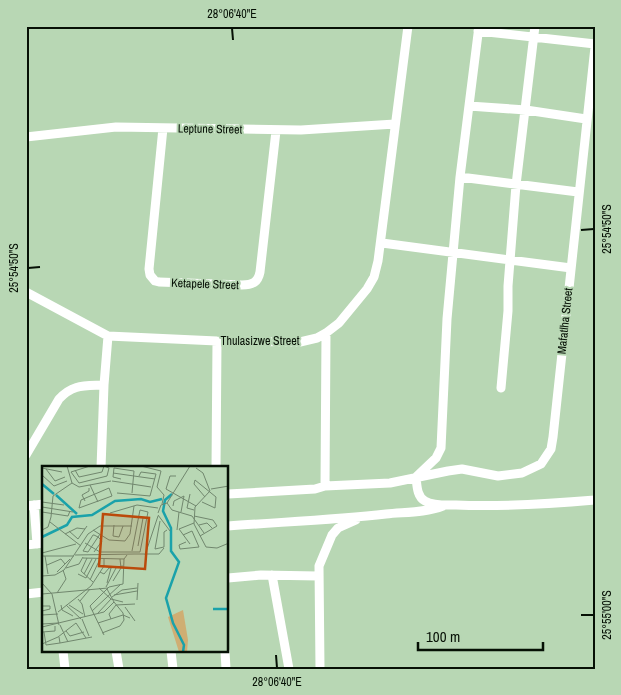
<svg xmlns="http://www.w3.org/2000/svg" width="621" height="695" viewBox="0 0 621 695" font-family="'Archivo Narrow',sans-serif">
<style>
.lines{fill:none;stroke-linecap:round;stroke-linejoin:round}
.minor{stroke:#fff;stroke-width:9}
.ticks{fill:none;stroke:#061005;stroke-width:2}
.labels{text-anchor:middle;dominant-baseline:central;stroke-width:4;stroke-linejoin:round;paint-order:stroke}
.street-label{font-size:12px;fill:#061005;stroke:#b8d7b4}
.inset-river{fill:none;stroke:#1aa2aa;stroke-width:2.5}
.inset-road{fill:none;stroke:#71876e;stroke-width:1}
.view{fill:#bb4a0b;fill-opacity:0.15;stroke:#bb4a0b;stroke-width:2.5}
.inset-edge{fill:none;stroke:#061005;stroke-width:2.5}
.neatline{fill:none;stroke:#061005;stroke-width:2}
.ticks-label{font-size:12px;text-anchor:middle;fill:#061005}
</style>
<rect width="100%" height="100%" fill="#b8d7b4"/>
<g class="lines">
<path class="minor" d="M479,26L460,177L447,319L441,448L436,458L416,477C417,486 417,497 425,501C433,506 447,505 456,505C502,507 548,504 595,500
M478,31L595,44
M469,106L526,110L586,119
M163,128L149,269L150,275L155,281L159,282L242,285C253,285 258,282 260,272L276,131
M26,137L116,127L301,130L395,124
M460,177L578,192
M382,243L571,268
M26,292L108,336L217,341L300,342L317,338L326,333L339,323L367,289L374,277L378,261L408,26
M501,388L508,311V286L516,185L535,26
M26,455L59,399C73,384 84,386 104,385
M101,468L104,385L108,336
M216,468L217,341
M325,486L326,333
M228,494L315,489L325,486L390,483L448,471L462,469L498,476L522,473L541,464L551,449L553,437L595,47
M34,505L37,544
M26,506L44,504
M228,526C280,522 334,520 386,514C405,512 425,513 443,506
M26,545L44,543
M272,575L289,669
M228,578L261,575L318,576
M26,594L44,592
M63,651L65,669
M116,651L119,669
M171,651L173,669
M225,651L226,669
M320,669L319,566L332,535L338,528L356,520"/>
</g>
<path class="ticks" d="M232,28L233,40M581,230L594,229M28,268L40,267M581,615H594M276,655L277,668"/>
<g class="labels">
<g class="street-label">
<text transform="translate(210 129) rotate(1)">Leptune Street</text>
<text transform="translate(205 284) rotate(2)">Ketapele Street</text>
<text transform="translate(565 321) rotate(-84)">Mafatlha Street</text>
<text x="260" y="341">Thulasizwe Street</text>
</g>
</g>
<g transform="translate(42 466)">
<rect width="186" height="186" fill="#b8d7b4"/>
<path d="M141,144L146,174L145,186H137L126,151Z" fill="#cfae73"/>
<path class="inset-river" d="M0,18L12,28M130,28L123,34L121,45L129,62V85L137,96L124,132L131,157L142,179L141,186M14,29L35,48M0,71L25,59L30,51L50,49L73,35L99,33L108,36L120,33M171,143H187"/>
<path class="inset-road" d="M25,0L30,17L37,21L69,15M99,0L119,5L115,21L122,29L120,38M0,2L20,6M154,2L161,7L168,25M4,3L13,15L23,11M33,4L37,11L60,6L62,0M29,6L37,17L65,10L67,2L62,0M29,6L48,0M71,7L113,13M0,9L12,20L25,15M134,10H128L124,23L154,40M79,13L71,11L72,2L92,5L90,27M70,15L109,21M48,19L56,36M67,22L70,30L37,42L39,34ZM169,23L187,20M168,25L153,41L152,58L164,81L175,82L187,77M75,27L108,30L114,8L99,6L97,10M148,28L145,42L152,44M43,35L40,29L47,25V22M0,36L22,39M160,36L173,42L174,31L153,14L152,18L163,31M125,37L148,0M131,40L132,35L142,30L139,46M0,41L31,46M0,46L26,50L28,45M68,47L95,39L116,42M116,47L119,39L125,37L130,44L150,50L162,67M116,49L128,65M152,50L171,54L175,60L158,70M118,55L113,83L122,81V66L125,64M8,56L39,80M72,59L71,70L77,71L81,60M157,59L165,57L170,62M137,63L148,78M137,63L152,57M0,64L6,61L9,51L11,30L30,17M51,64L67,74L83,75L88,68L92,40M135,64L137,46M27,65L36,73L45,60M23,68L35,62L43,63M141,69L150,65L157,81L138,83L137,79L144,76M43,77L58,86H98L106,46L98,44L97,49M96,80L101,52M90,85L97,49M52,86L60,75L56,71L52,69H51L41,85L46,86L58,68M0,87L34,78M92,88H117L122,82M33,89L92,88M103,89L116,50M0,90H32M3,90L6,108M41,92L82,93M45,92L39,105L51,116M5,99L19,93L23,98M24,102L37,98L41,91M15,106L28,93M58,106L62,108L67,102L81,100M36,108L44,112L54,93M42,108L50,93M0,110L13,109L22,104L46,68L58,60H90M48,114L58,93M71,115L79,102L78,93M0,117L10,128L17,159M65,117L69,102M64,121L74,102M57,122L69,133L81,136M15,127L24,113L21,104M0,128L66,122M72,129L95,125M70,131L80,124L95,122M36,133L40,138L43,151M95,134L96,117M38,135L48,123M19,139L20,144L31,150M24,139L39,153M27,139L41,148M0,140H8V143L0,145M83,141L93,155M50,145L78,119M16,146L49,120L62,100V93M56,147L69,133M0,149L16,148M0,150V158L16,157M40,153L47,170M69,153L67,148L74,139L93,138M56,157L81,149L88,152M18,159L26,176M0,161L62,146L72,136L65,123M24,165L28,170L42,166M0,166L13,165V160M2,166L4,179L18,177L17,171M60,167L78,160L82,154L81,147L72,136M62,169L48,140L67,121L81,118L82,93L85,89M18,177L50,171M0,178L16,171L34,157L44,172"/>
<path class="view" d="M61,48L107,52L103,103L57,100Z"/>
<rect width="186" height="186" class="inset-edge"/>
</g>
<rect width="621" height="695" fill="none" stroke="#b8d7b4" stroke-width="55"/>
<path d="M418 642v8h125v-8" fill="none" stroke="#061005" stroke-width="2.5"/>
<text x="426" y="642" font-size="15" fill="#061005" stroke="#b8d7b4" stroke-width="4" paint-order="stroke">100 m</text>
<rect x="28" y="28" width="566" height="640" class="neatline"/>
<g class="ticks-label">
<text x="232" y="18">28°06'40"E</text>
<text transform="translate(607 229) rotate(-90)" y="4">25°54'50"S</text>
<text transform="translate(14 268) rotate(-90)" y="4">25°54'50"S</text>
<text transform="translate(607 615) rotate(-90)" y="4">25°55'00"S</text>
<text x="277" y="686">28°06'40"E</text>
</g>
</svg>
